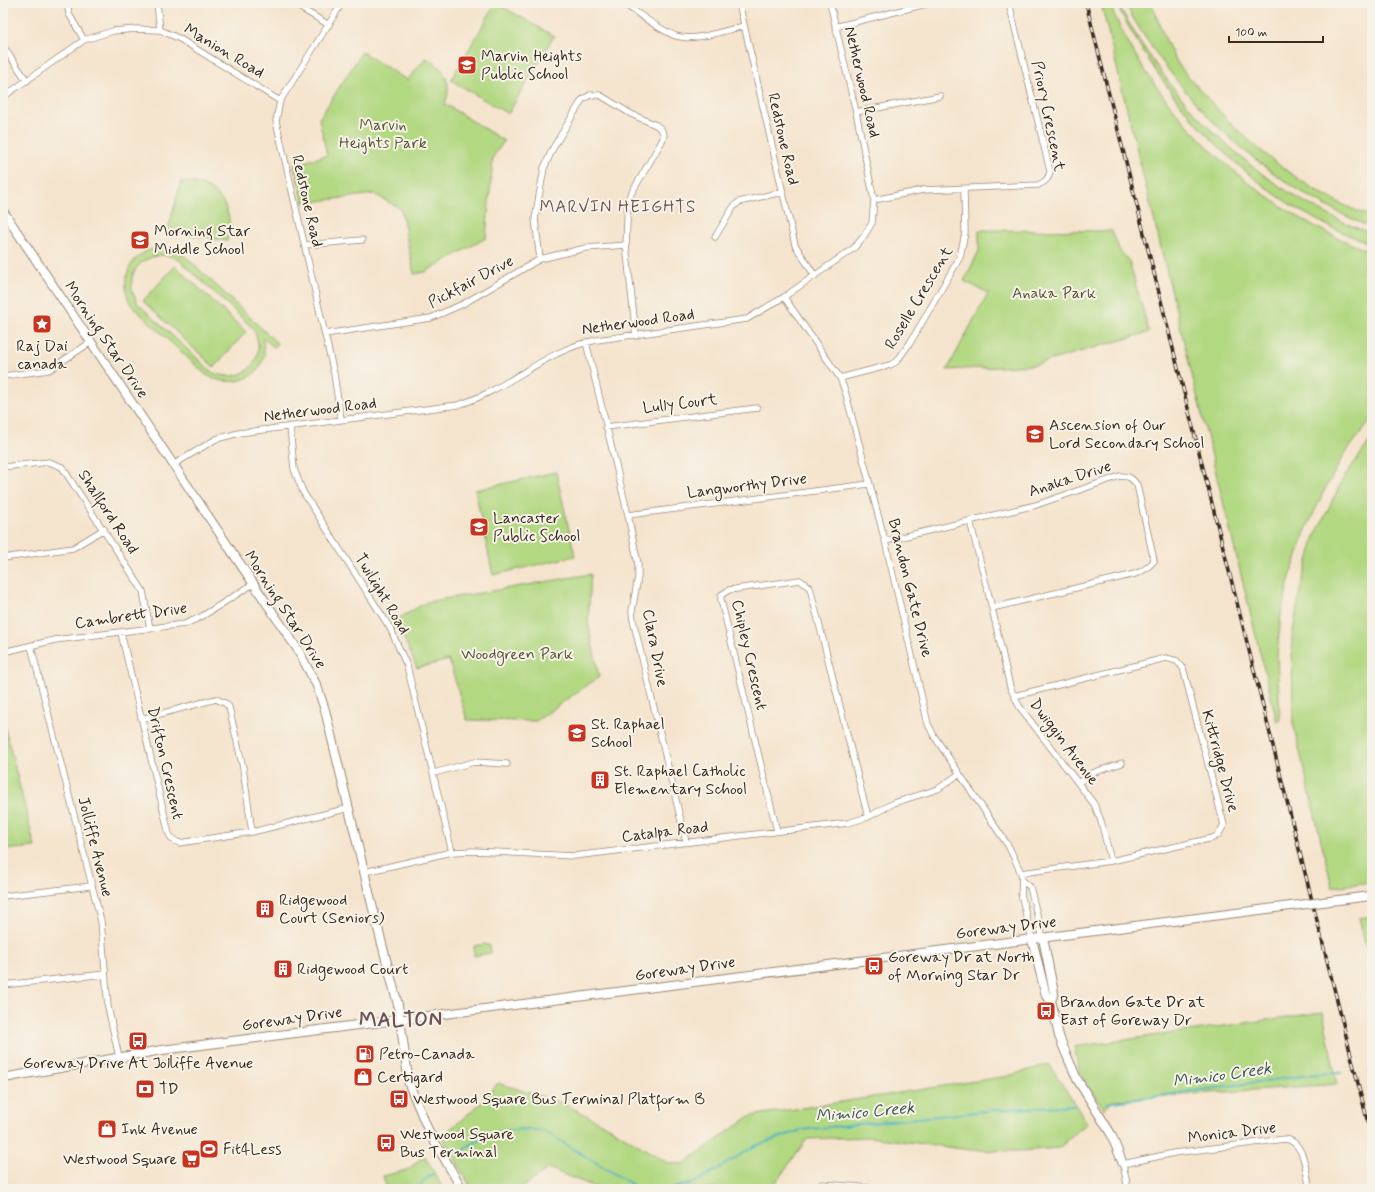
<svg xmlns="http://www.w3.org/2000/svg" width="1375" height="1192" viewBox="0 0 1375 1192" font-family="Mynerve,sans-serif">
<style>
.green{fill:#b2d882;stroke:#768150;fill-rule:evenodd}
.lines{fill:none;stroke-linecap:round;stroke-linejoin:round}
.stream{stroke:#45b3c1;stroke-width:2}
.street-casing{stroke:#988776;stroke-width:7}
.secondary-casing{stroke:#988776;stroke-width:10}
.street{stroke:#fff;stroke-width:5.5}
.secondary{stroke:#fff;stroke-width:8}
.rail-casing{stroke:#3b2a1e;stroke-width:3.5}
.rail{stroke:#f7f3e8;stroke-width:2;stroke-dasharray:6;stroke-linecap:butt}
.secondary-bridge-casing{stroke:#988776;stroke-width:10;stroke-linecap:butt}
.secondary-bridge{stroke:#fff;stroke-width:8}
.labels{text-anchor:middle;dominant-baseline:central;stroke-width:4;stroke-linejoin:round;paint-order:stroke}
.street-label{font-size:16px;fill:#3b2a1e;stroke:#f7f3e8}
.poi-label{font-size:16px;fill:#3b2a1e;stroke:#f7f3e8;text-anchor:start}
.park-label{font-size:16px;fill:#595637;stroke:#f7f3e8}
.neighbourhood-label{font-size:17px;letter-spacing:1px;fill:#6d5356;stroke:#f7f3e8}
.water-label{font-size:17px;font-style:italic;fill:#3e5a57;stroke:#f7f3e8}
.district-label{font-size:20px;font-weight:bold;letter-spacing:1px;fill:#6d5356;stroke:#f7f3e8}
</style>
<rect width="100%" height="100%" fill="#f7f3e8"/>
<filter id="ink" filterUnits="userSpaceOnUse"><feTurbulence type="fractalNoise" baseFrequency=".025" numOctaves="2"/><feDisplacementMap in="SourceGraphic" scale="8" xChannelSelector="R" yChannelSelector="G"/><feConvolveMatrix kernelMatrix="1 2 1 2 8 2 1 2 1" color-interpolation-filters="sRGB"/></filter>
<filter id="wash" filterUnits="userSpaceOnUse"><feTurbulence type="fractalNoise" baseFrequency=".012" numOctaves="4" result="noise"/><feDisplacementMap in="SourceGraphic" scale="16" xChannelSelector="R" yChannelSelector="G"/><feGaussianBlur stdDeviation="0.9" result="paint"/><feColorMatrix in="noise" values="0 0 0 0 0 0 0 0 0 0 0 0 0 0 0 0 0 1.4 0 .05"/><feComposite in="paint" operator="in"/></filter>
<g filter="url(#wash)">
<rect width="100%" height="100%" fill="#f5e4cd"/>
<path class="green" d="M496,3L554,36L508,114L451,80Z
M1101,3H1109C1157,116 1257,210 1372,252V418L1344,455L1323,493L1305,532L1290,577L1281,614L1277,656L1280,721L1277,722Z
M1116,3H1118C1172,107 1262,193 1372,234V244C1257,205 1169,109 1116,3Z
M1125,3H1151C1159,22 1166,44 1177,62C1183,72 1194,82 1202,92C1249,146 1305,192 1372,217V228C1291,193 1228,146 1174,77C1156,54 1138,29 1125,3Z
M362,52L407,80L426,58C445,67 453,84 445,104L504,141L493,157L486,238L425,272L414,274L401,209L374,194L304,203L294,165L327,155L319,119Z
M181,182C215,180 237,209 227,241L170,232L168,230Z
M979,230L1112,231L1120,251L1129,261L1149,332L1034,365L947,370L988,293L964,281L979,251Z
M158,248L176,250L186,257L277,343L274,347L263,338C263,343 264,348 264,354C260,383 226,388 205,374L131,305C118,280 130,252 158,248ZM161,255L170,256L179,260L253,328C269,359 246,385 213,373L138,304C124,280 134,259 161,255Z
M175,266L246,332L214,367L143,301Z
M1372,438V882L1332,887L1293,723L1292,638L1300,590L1315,536L1343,479Z
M556,472L575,556L493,575L475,490Z
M591,574L588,622L599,677L536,721L467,720L449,660L417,668L396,620L427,602Z
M3,720L35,847L3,850Z
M1372,916V972L1359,918Z
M485,944L490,946L491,953L474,956V946Z
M1323,1012L1337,1084L1114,1100L1104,1109L1080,1075L1074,1047Z
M1049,1064L1087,1123L1059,1148L1019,1151L970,1150L870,1137L807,1139L771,1189H600L548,1168L521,1189H472L442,1136L481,1103L498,1083L562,1103L609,1127L668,1163L683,1164L750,1116L1008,1076Z
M425,1156L443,1189H387L383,1176L407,1170Z"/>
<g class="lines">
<path class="stream" d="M1369,1073L1372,1071
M1107,1103L1316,1074L1341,1073
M462,1152L468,1146L497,1132L522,1129L544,1131L636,1187L649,1189
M419,1189L424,1180L433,1174
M671,1189L698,1181L755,1146L801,1130L996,1110L1074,1105"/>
</g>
</g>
<g filter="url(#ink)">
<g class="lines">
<g class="street-casing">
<path id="street" d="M67,3L69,14L84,40
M157,3L160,30
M292,3L329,25
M623,3C638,13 659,30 676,36C694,42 726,30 744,26
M739,3L795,245L815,276
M835,27L930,3
M3,46L27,81
M3,97L84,40L113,31L136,29L160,30L180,39L280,101
M856,112L940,96
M874,200L923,190L1038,185C1045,182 1049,179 1050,171L1009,3
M715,237L734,206L739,202L782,192
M305,245L362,240
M540,259L535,219L544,168L553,148L582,100L590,95H600L631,114L656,125L661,129L664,135L662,141L628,199L626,245L636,336
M784,297L840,378L845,391L885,541L928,724L934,736L1009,847L1021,873L1022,880L1021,894L1032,939
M325,334L431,318L463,304L540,259L586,248L626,245
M586,342L628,515L638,564V577L632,611L633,620L686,842
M3,376L49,370L91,342
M840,378L890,365L897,361L910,343L960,257L965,233L964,189
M341,420L334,374L276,121L280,101L342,3
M290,427L294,469L303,492L390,628L407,666L452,852
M606,427L757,408
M173,465L216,439L239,433L458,405C508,390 546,349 597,340L747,319L784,297L854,248L864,236L872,223L874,200L856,112L830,3
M3,467L49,462L62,467L143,591L150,629
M628,515L869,484
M970,521L992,608L1010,687L1019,706L1094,804L1101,821L1111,861
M885,541L1036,505L1120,476C1129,476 1132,478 1137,485L1153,556L1154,561C1148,568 1143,571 1135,574L992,608
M3,558L73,548L104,529
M121,633L169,834L172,839L179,843L252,832L349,808
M31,646L101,921L108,1007L119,1057
M3,652L55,640L185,624L201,617L253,584
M1014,696L1166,658L1177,661L1183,668L1224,825L1218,835L1213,838L1111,861L1021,873
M141,719L216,699L225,703L229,707L243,768L252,832
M434,773L474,762L507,764
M1078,783L1092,773L1122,763
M777,831L721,600V595L729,590L800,580L810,588L868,817
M365,872L452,852L474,851L574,856L848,823L868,817L894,803L938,789L959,774
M1022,880L1030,887L1043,938
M3,896L91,886
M3,985L105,974
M815,1189L822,1184L883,1189
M1128,1189L1123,1164L1174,1153L1285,1139C1305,1141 1306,1173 1310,1189"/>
</g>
<g class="secondary-casing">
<path id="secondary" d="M3,211L298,650L317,686L325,710L376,921L398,1005L409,1084L429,1132L462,1189
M1043,938L1054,993L1051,1000L1059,1036L1067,1056L1077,1079L1111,1134L1123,1164
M1032,939L1046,996L1051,1000
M3,1078L162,1050L1275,908"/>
</g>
<use href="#street" class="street"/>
<use href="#secondary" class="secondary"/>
<g class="rail-casing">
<path id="rail" d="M1086,3L1372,1139"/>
</g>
<use href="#rail" class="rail"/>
<g class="secondary-bridge-casing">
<path id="secondary-bridge" d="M1275,908L1370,896"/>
</g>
<use href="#secondary-bridge" class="secondary-bridge"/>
</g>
</g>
<defs>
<g id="school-square" transform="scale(1)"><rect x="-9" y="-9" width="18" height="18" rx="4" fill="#c8321e" stroke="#f7f3e8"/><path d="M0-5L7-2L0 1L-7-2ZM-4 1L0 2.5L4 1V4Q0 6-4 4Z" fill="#fff"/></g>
<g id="sight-square" transform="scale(1)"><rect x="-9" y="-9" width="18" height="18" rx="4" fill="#c8321e" stroke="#f7f3e8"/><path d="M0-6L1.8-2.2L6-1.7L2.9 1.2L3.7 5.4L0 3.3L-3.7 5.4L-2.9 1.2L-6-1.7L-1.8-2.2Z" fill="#fff"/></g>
<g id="building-square" transform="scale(1)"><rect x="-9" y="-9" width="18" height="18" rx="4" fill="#c8321e" stroke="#f7f3e8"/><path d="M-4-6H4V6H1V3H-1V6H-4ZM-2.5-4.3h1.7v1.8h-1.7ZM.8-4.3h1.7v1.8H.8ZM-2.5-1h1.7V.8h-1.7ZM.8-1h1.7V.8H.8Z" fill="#fff"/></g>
<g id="bus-square" transform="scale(1)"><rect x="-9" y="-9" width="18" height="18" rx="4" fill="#c8321e" stroke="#f7f3e8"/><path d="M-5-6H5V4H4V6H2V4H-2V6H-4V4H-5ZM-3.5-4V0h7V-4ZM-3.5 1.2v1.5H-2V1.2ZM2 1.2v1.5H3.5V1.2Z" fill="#fff"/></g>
<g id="fuel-square" transform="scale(1)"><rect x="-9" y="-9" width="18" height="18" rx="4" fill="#c8321e" stroke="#f7f3e8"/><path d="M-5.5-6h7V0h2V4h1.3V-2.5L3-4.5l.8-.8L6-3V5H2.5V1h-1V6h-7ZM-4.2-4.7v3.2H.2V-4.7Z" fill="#fff"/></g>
<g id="shop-square" transform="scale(1)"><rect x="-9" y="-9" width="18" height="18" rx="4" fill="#c8321e" stroke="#f7f3e8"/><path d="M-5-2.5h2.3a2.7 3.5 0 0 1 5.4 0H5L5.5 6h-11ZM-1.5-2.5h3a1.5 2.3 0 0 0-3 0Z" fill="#fff"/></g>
<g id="bank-square" transform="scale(1)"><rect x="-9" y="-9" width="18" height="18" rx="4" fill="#c8321e" stroke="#f7f3e8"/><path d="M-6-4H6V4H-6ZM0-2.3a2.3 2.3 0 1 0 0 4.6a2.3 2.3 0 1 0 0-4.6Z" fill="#fff"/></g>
<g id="stadium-square" transform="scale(1)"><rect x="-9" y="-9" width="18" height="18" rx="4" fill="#c8321e" stroke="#f7f3e8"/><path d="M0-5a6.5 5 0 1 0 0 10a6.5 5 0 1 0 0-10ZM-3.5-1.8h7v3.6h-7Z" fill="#fff"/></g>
<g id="supermarket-square" transform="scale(1)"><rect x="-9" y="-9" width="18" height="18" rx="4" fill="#c8321e" stroke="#f7f3e8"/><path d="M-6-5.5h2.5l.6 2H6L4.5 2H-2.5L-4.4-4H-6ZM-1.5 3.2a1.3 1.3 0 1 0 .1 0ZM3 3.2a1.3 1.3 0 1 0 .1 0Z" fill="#fff"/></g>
</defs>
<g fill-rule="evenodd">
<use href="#school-square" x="467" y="65"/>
<use href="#school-square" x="140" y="240"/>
<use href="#sight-square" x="42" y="324"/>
<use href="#school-square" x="1035" y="434"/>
<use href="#school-square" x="479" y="527"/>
<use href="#school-square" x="577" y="733"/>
<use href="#building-square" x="600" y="780"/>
<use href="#building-square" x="265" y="909"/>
<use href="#bus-square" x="874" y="966"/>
<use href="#building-square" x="283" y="969"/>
<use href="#bus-square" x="1046" y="1011"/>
<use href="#bus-square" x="138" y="1041"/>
<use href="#fuel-square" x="365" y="1054"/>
<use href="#shop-square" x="363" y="1077"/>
<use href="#bank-square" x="145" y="1089"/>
<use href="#bus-square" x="399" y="1099"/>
<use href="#shop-square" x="107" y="1129"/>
<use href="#bus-square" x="386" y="1143"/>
<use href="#stadium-square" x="209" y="1149"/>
<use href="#supermarket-square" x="191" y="1159"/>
</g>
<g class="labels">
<g class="street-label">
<text transform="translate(224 51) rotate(31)">Manion Road</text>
<text transform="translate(862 82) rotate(77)">Netherwood Road</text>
<text transform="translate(1048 116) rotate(78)">Priory Crescent</text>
<text transform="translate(783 139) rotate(77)">Redstone Road</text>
<text transform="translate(307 201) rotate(77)">Redstone Road</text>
<text transform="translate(471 282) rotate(-28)">Pickfair Drive</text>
<text transform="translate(919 298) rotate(-59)">Roselle Crescent</text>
<text transform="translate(638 322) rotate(-8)">Netherwood Road</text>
<text transform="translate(106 340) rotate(56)">Morning Star Drive</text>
<text transform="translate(680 404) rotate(-7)">Lully Court</text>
<text transform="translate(320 410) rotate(-7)">Netherwood Road</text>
<text transform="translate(1070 479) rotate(-18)">Anaka Drive</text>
<text transform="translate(747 486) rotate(-7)">Langworthy Drive</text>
<text transform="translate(108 512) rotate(57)">Shallford Road</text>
<text transform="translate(910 588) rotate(76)">Brandon Gate Drive</text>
<text transform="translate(382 594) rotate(59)">Twilight Road</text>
<text transform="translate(285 610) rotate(57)">Morning Star Drive</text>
<text transform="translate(131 616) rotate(-8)">Cambrett Drive</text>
<text transform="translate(655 648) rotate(79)">Clara Drive</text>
<text transform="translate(749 655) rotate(77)">Chipley Crescent</text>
<text transform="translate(1064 742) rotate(53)">Dwiggin Avenue</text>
<text transform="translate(1220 761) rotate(75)">Kittridge Drive</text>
<text transform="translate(165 763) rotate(77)">Drifton Crescent</text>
<text transform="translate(665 832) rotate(-7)">Catalpa Road</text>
<text transform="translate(95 847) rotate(76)">Jolliffe Avenue</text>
<text transform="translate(1006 928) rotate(-7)">Goreway Drive</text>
<text transform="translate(685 969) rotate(-8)">Goreway Drive</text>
<text transform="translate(292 1019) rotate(-8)">Goreway Drive</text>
<text transform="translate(1232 1133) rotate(-7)">Monica Drive</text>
</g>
<g class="poi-label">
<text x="481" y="56">Marvin Heights<tspan x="481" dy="18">Public School</tspan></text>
<text x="154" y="231">Morning Star<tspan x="154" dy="18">Middle School</tspan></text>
<text x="42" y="346" text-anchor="middle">Raj Dai<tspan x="42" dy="18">canada</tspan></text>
<text x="1049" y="425">Ascension of Our<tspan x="1049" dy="18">Lord Secondary School</tspan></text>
<text x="493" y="518">Lancaster<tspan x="493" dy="18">Public School</tspan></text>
<text x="591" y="724">St. Raphael<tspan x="591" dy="18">School</tspan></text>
<text x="614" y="771">St. Raphael Catholic<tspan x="614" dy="18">Elementary School</tspan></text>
<text x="279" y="900">Ridgewood<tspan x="279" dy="18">Court (Seniors)</tspan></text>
<text x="888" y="957">Goreway Dr at North<tspan x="888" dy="18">of Morning Star Dr</tspan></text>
<text x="297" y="969">Ridgewood Court</text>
<text x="1060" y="1002">Brandon Gate Dr at<tspan x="1060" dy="18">East of Goreway Dr</tspan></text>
<text x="379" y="1054">Petro-Canada</text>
<text x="138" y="1063" text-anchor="middle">Goreway Drive At Jolliffe Avenue</text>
<text x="377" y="1077">Certigard</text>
<text x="159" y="1089">TD</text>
<text x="413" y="1099">Westwood Square Bus Terminal Platform B</text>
<text x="121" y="1129">Ink Avenue</text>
<text x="400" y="1134">Westwood Square<tspan x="400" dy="18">Bus Terminal</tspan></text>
<text x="223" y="1149">Fit4Less</text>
<text x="177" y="1159" text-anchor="end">Westwood Square</text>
</g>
<g class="park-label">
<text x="383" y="125">Marvin<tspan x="383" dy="18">Heights Park</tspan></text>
<text x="1054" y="293">Anaka Park</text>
<text x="517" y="654">Woodgreen Park</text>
</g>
<g class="neighbourhood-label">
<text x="618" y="207">MARVIN HEIGHTS</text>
</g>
<g class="water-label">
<text transform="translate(1222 1075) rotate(-8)">Mimico Creek</text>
<text transform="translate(865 1112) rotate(-5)">Mimico Creek</text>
</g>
<g class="district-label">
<text x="401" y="1020">MALTON</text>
</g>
</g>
<rect width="1375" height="1192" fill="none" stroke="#f7f3e8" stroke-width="16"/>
<path d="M1229 36v6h94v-6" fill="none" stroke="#3b2a1e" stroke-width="2"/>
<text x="1235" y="36" font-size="12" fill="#3b2a1e" stroke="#f7f3e8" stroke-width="3" paint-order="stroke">100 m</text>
</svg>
